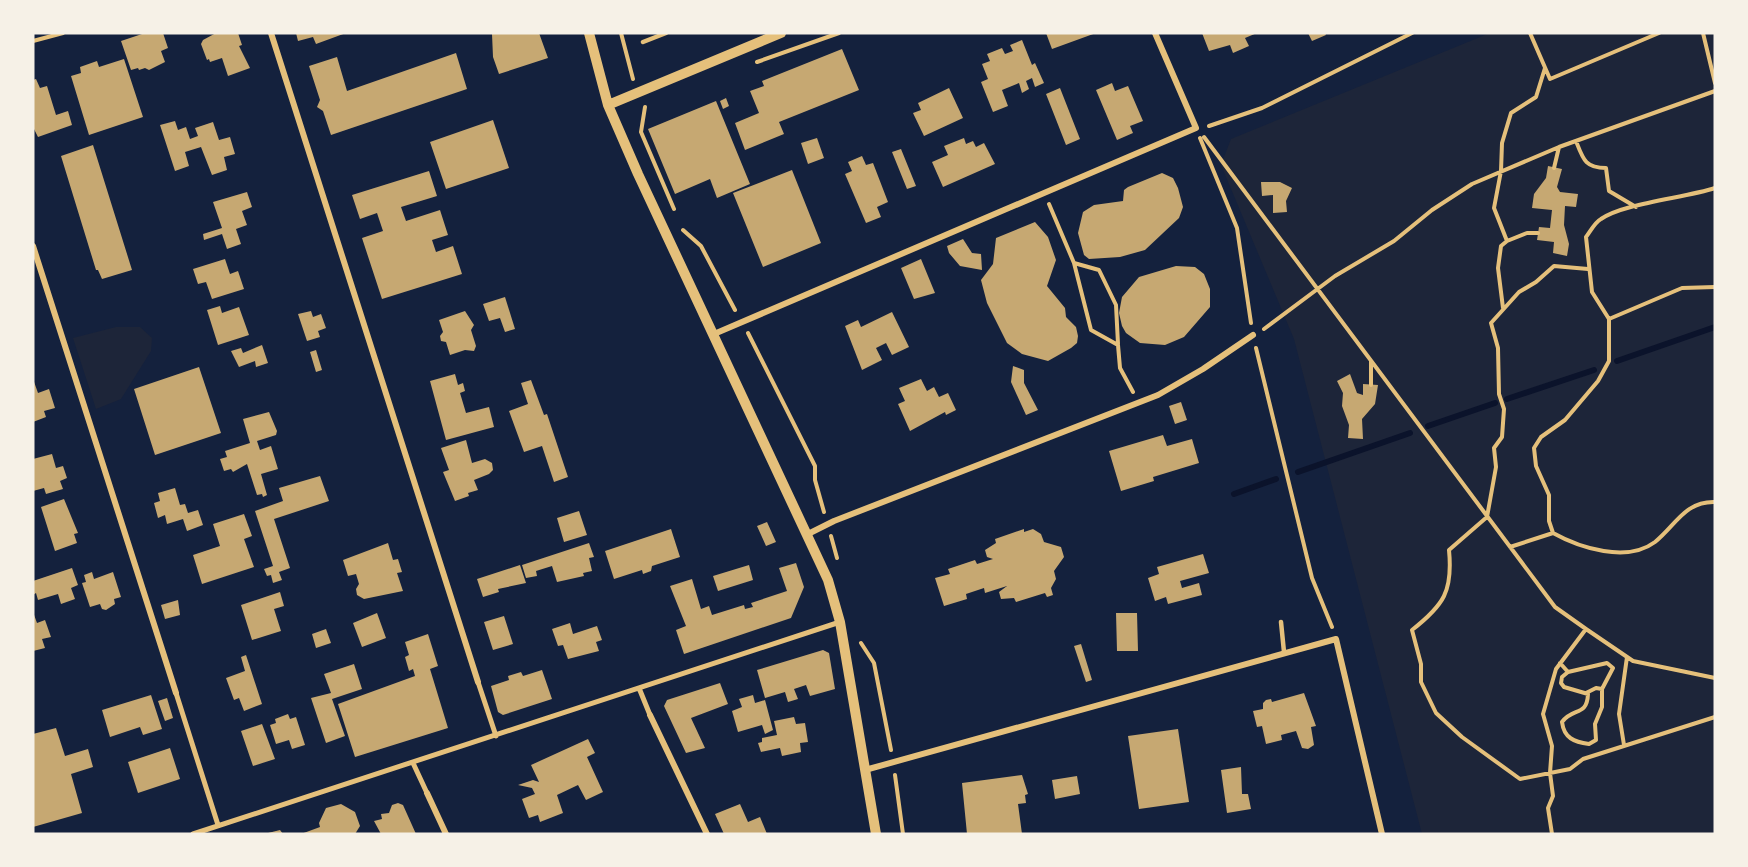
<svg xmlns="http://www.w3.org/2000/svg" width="1748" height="867" viewBox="0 0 1748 867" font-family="Raleway,sans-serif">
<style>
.green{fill:#1d2539}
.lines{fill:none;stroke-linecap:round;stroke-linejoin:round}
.stream{stroke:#0b132b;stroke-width:6}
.building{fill:#c6a872}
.path{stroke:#e5c07b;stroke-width:4}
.service{stroke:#e5c07b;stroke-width:4.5}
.pedestrian{stroke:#e5c07b;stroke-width:5}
.minor{stroke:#e5c07b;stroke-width:6}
.tertiary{stroke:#e5c07b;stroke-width:10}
</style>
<rect width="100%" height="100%" fill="#14213d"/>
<path class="green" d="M1490,33H1715V834H1422L1294,339L1221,165L1231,139Z
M116,327H140L152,338L151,351L121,399L96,409L73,338Z"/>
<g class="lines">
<path class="stream" d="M1617,361L1715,327
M1507,399L1594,370
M1428,426L1495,403
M1298,472L1410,433
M1234,494L1276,479"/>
</g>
<path class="building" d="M145,33H163L168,48L161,51L165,62L149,70L145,68L139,70L138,68L131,70L121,41Z
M216,33H238L242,45L239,46L250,68L228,76L222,58L210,62L209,59L207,60L201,44L203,40Z
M296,33H346L316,44L313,37L298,41Z
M497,33H539L548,58L499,74L493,57L492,34Z
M1046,33H1096L1052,49Z
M1202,33H1257L1245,38L1249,46L1233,53L1230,45L1209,51Z
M1308,33H1325L1326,35L1312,41Z
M1022,40L1032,65L1035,63L1044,83L1035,87L1032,78L1026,81L1029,89L1022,93L1019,83L1002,90L1008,106L993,112L981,82L988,79L982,64L990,61L987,54L1002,48L1005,54L1013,51L1010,45Z
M842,49L859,90L779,122L784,134L745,150L735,123L759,113L750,91L764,86L762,81Z
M456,53L467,89L331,135L323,111L317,107L320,100L309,66L337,57L347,91Z
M124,59L143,117L89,135L71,76L81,73L80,67L97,61L99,67Z
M36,79L40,88L47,86L56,115L68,111L72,125L38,137L33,127V80Z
M1112,83L1115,91L1128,86L1143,121L1130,126L1133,133L1117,140L1096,90Z
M949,88L963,118L924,136L913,113L921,110L918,103Z
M1060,88L1080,139L1066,145L1046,94Z
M726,98L729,106L723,109L720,101Z
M716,101L750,184L717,198L710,179L675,194L648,129Z
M493,120L509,168L446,189L430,142Z
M175,121L178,130L186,127L190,139L198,136L195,128L213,122L219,140L230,137L235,154L224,157L227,170L212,175L201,147L185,152L189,166L175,171L160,125Z
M817,138L824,158L808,164L801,143Z
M964,138L966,144L973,141L976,147L984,143L995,164L943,187L932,162L948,155L944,146Z
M93,145L132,270L102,279L98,270H96L61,156Z
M901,149L916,186L907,189L892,152Z
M862,156L866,165L873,163L888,202L877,207L881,217L866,223L845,174L852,171L848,162Z
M1548,166L1562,169L1557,187L1560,192L1578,194L1576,207L1565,206L1564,225L1569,244L1567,256L1553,253L1554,242L1537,240L1539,227L1550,228L1552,210L1532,208L1534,194L1546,178Z
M792,170L821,243L763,267L733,193Z
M429,171L437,196L401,207L406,221L440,210L448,235L432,240L436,252L453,246L462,274L382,299L362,238L383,231L377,213L360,219L352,195Z
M1162,173L1173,178L1178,188L1183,207L1179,218L1145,250L1120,257L1089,259L1084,255L1078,233L1083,212L1094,205L1123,201L1124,190L1128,187Z
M1261,182H1280L1292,188L1286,201L1287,212L1273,213V195L1262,196Z
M247,192L252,207L242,211L247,225L236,229L241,244L227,249L222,234L204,240L203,234L222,228L213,202Z
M1035,222L1048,237L1056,260L1047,286L1065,308L1066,317L1076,327L1078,336L1077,343L1071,348L1048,361L1022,354L1007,343L987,303L981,280L993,264L996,238Z
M963,239L972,253L981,254L982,270L960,266L949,253L947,246Z
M225,259L230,274L238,271L244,289L212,299L206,282L198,284L193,269Z
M921,259L935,293L914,299L901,268Z
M1176,266L1195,267L1204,274L1210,289V307L1184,337L1165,345L1140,343L1126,333L1122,326L1119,313L1122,297L1139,277Z
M505,297L515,329L505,332L500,318L489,321L483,304Z
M220,306L222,313L239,307L249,335L218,345L207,310Z
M311,311L313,317L321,314L326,328L318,331L320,337L307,341L298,314Z
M465,311L474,325L471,330L476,346L474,351L465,350L450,355L446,342L441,341L440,336L443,332L439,320Z
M892,312L909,347L892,355L886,343L876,348L882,360L862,370L845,326L858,320L861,327Z
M262,345L268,363L256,367L255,361L239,367L231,351L241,348L243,353Z
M316,350L322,370L316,372L310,352Z
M1013,366L1024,370V383L1038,410L1026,415L1011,382Z
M199,367L221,433L155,455L134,389Z
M455,374L458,385L463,383L465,391L460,393L466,413L489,407L494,427L446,440L430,381Z
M1350,374L1357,393L1363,395V384L1378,385L1375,404L1362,419L1363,439L1348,438L1349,425L1342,406L1343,393L1337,381Z
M33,379L38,393L49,389L55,408L44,411L46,417L33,422Z
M921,379L927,391L934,387L939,397L948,393L956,410L946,415L945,412L910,431L898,404L905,401L899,388Z
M531,380L544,415L547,414L568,477L554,482L542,446L524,452L509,411L528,404L521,383Z
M1181,402L1187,420L1175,424L1169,406Z
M269,412L277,431L276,435L257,441L260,450L271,446L278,469L261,474L267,495L263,497L262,494L257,495L247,464L233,472L231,469L224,471L220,459L227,457L225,451L250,443L243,419Z
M1163,435L1167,446L1192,439L1199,463L1153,477L1154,481L1121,491L1109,451Z
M466,440L472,463L485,459L492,463L493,470L489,474L474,480L478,490L468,493L469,496L455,501L443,472L449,470L441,448Z
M52,454L56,468L63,466L67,478L60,481L63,489L46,494L44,488L33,491V459Z
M320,476L329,501L274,519L290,568L279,572L282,580L273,583L271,575L267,576L264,569L273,566L255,511L283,501L279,488Z
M175,488L180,505L185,504L188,513L198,510L203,525L187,531L183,519L167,524L165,515L158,518L154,503L160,501L158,493Z
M64,499L78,533L74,534L77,543L55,551L41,507Z
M579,511L587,535L564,542L557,518Z
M244,514L252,536L244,539L254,567L202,584L193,555L220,546L213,524Z
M767,522L776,542L766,546L757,526Z
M671,529L680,557L652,566L651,571L643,574L642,570L614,579L605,551Z
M1024,529V532L1033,529L1041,534L1044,542L1061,547L1064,557L1054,571L1056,579L1051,588L1053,595L1047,597L1045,593L1016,602L1014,598L1001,599L999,592L1007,586L985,593L984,588L966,594L967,599L944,606L935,578L950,574L948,569L975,560L977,564L993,559L987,557L985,550L996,543L995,539Z
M388,543L393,560L398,559L402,572L397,573L403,591L364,599L357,595L356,589L359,584L356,574L348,576L343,560Z
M589,543L594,557L589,558L592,571L583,573L584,576L557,582L552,566L536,571L537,576L526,578L522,565Z
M1203,554L1209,573L1180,581L1182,588L1199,583L1202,595L1168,604L1166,597L1155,601L1148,578L1159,574L1157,567Z
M796,563L804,587L791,618L684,654L676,630L686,626L670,586L692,579L701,609L709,606L712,615L744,605L745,609L753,607L751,603L787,591L779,568Z
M520,565L526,583L498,589L499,592L483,597L477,579Z
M749,565L753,580L718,591L713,576Z
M72,568L78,585L71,588L75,599L61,604L58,594L38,600L36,593L33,595V581Z
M92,572L94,579L113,572L121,597L114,599L115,604L106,610L102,609L100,604L90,607L82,583L86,582L84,575Z
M280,592L284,606L274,609L281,631L252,640L241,605Z
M178,600L180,615L165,619L161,605Z
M33,612L37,623L45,620L51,637L42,639L45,648L33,651Z
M377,613L386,638L362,647L353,623Z
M1116,613H1137L1138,651H1117Z
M504,616L513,644L493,650L484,622Z
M570,623L573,634L597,626L602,640L596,642L599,651L568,659L563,645L558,646L552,629Z
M326,629L331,643L316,648L312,634Z
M428,634L438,666L430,669L448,728L355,757L338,704L415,676L413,669L409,671L405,657L409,655L405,642Z
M1081,644L1092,680L1086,682L1074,646Z
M823,650L829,653L835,689L810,696L806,685L794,689L798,699L788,702L785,692L765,698L757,670Z
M246,655L262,704L244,711L239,698L234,700L226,678L245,671L241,657Z
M354,664L362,689L332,699L345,736L326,743L311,698L331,693L324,674Z
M542,670L552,699L503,715L498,712L491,686L509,680L508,676L521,672L523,676Z
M720,683L728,704L691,718L705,748L686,753L664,706L667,700Z
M1304,693L1316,726L1311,727L1314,745L1308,749L1302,748L1296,731L1281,735L1282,740L1266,744L1262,726L1257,727L1253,711L1263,709V703L1266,700L1271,699L1272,702Z
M151,695L162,729L143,735L140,727L110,737L102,710Z
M753,695L755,703L765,700L773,730L765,734L762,725L738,732L732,711L742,707L739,699Z
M167,698L173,718L165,721L158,701Z
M288,714L290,719L296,717L305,745L292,749L289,740L276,744L270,725L276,723L275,719Z
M794,717L796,724L805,723L808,742L800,743L801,752L782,756L780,748L761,752L758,743L762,742V738L777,735L774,721Z
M262,724L275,759L253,766L241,731Z
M56,728L65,756L88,749L93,767L71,774L82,813L33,827V734Z
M1178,729L1189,802L1139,809L1128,736Z
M588,739L595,753L587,757L603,792L586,800L578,785L557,795L563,813L540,822L538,815L529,818L522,799L535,794L532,788L518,785L533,780L539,782L531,765Z
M170,748L180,779L138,793L128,762Z
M1241,767L1242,794H1248L1251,809L1227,813L1221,770Z
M1022,775L1028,794L1025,795L1026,803L1018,804L1022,834H967L962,783Z
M1077,776L1080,794L1055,799L1052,780Z
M398,803L403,805L416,834H381L374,821L382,819L381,814L389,813L392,805Z
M341,804L355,812L360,826L355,834H301L320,827L319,823L326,808Z
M740,804L748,822L760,817L767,834H724L715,814Z
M280,830L283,834H268V833Z"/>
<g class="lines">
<path class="path" d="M621,33L633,79
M1530,33L1550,79L1659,33
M1703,33L1715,83
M33,41L63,33
M757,62L839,33
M645,107L641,132L674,209
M1209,126L1262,108L1412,33
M1204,137L1555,607L1586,629L1556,669L1543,714L1552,746L1550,773L1553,796L1548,808L1552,834
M1200,138L1237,228L1251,323
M1576,141C1583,159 1585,168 1606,168L1609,191L1636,207
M1554,168L1559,147
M1715,188C1685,198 1624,203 1601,219C1595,222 1590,232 1586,237L1592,292L1609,319V361L1598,381L1565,420L1541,437L1534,448L1536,466L1549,495V521L1553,533C1580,548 1627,563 1655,542C1676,525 1685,501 1715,502
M1049,204L1074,263L1091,330L1118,345L1120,368L1133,392
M683,230L701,246L735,310
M1507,241L1527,233H1538
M1074,263L1099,270L1116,305L1118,344
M1588,269L1554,266L1536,282L1519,292L1491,323L1498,348L1499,394L1504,409L1502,437L1494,448L1496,467L1487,517L1449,550C1453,591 1444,605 1412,630L1421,664V682L1436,713L1462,737L1520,779L1570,769L1583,759L1715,717
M1503,308L1498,268L1501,246L1507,241L1494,208L1501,171L1502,143L1511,113L1536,97L1545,68
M1609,319L1682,288L1715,287
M1264,329L1335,276L1394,241L1432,210L1472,184L1559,147L1715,91
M748,333L815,466V480L824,512
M1256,348L1312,578L1332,627
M1371,385V361
M831,536L837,558
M1510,547L1553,533
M1586,629L1633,661L1715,678
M861,643L874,663L891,750
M1560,663L1568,672L1562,677L1561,683L1564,687L1588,694C1587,717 1573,707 1562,722C1564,738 1574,742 1589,744L1596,740L1595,724L1602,707V689L1613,668L1607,663L1568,672
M1586,693L1596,688L1602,689
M1624,745L1619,714L1627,657
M895,775L903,834"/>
<path class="service" d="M643,42L666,33
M1281,622L1284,652"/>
<path class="pedestrian" d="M478,682L496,736
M639,688L650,715
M176,693L218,825
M413,763L427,793
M193,834L840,622"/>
<path class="minor" d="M271,33L478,682
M33,246L176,693
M714,334L1196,128L1155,33
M808,534L834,521L1158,395L1203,369L1253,335
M650,715L707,834
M865,770L1336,639L1382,834
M427,793L446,834"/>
<path class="tertiary" d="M589,33L608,105L638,174L828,580L840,622L876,834
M608,105L781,33"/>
</g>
<rect width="1748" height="867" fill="none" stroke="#f6f1e7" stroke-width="69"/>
</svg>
